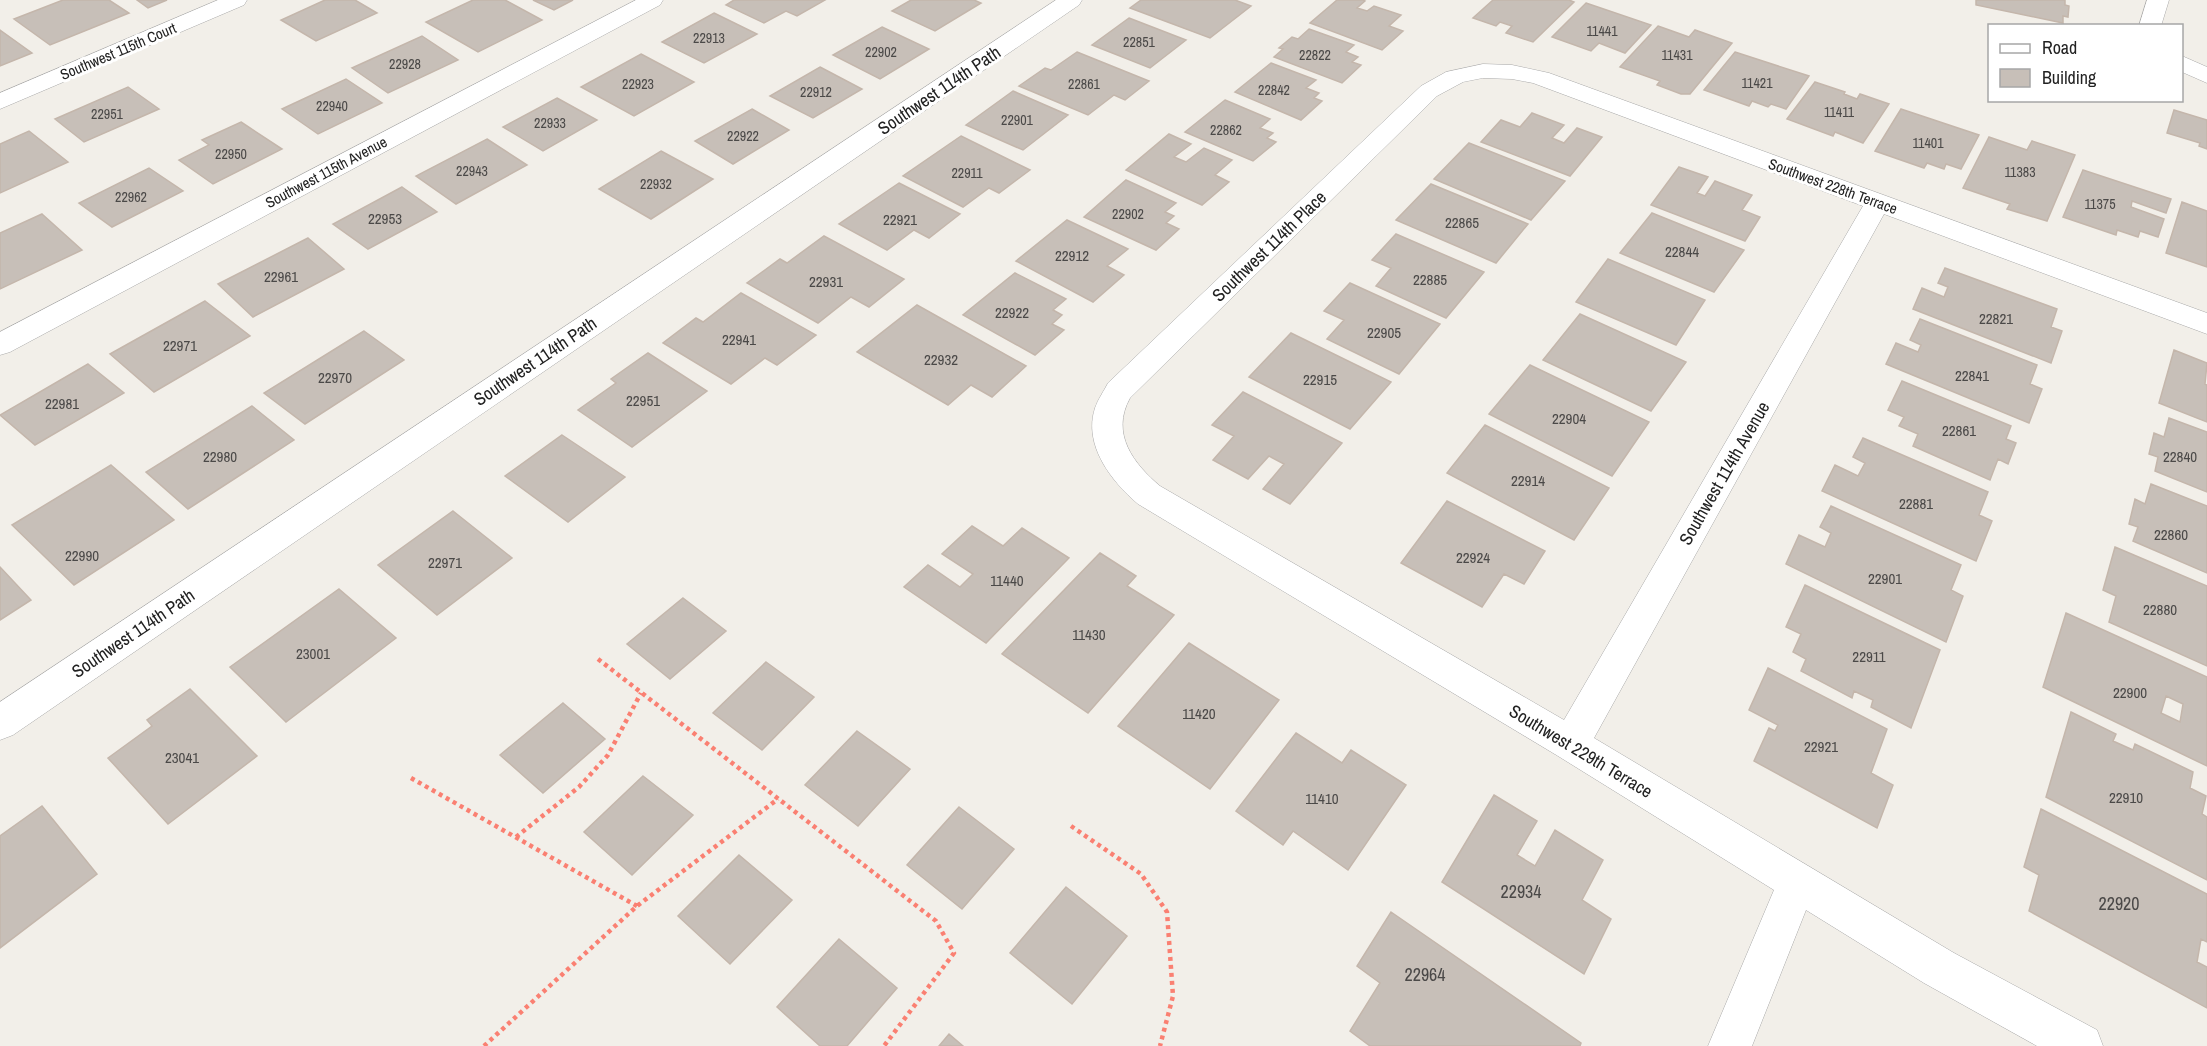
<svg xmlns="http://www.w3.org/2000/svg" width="2207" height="1046" viewBox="0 0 2207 1046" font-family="'Archivo Narrow',sans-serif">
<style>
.building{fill:#c7bfb8;stroke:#c4b6ab;stroke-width:1.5;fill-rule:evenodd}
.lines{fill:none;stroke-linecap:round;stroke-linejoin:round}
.minor-casing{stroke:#a9a9a9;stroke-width:1}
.path{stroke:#fa8072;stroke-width:4.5;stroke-dasharray:4 4;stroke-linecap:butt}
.minor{fill:#fff;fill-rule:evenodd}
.labels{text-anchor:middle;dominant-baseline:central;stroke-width:6;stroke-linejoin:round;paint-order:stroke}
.far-number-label{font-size:14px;fill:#4b4948}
.far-street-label{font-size:15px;fill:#222;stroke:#fff}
.number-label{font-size:15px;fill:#4b4948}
.street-label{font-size:18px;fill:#222;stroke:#fff}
.near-number-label{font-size:18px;fill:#4b4948}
</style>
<rect width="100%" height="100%" fill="#f2efe9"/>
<path class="building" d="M63,0H109L129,13L50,45L14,19Z
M137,0H167L148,8Z
M325,0H355L377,13L316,41L281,20Z
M473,0H505L542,20L478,52L426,22Z
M533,0H573L554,10Z
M734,0H825L797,16L786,11L764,23L726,5Z
M911,0H974L981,3L935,31L892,11Z
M1141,0H1235L1251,6L1210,38L1130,8Z
M1337,0H1363L1365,1L1357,8L1367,11L1374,6L1401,15L1389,26L1403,31L1382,50L1310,23Z
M1493,0H1569L1574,2L1533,42L1506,33L1512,26L1500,22L1496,26L1473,18Z
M1976,0H2065V5L2069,6L2068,17L2063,16V23L1976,5Z
M1586,3L1651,25L1625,53L1599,43L1591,51L1552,37Z
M714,13L757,34L704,63L662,42Z
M1129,18L1186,40L1150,68L1092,45Z
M1658,26L1689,37L1695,30L1732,43L1690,94H1681L1657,85L1660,81L1620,67Z
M882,27L929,49L880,79L833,55Z
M1309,29L1354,45L1346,52L1358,57L1352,62L1361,65L1342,83L1274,57L1283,49L1279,48L1292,37L1298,39Z
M0,30L32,53L0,66Z
M422,36L458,60L388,93L352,68Z
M1077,52L1149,81L1125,100L1114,95L1088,115L1019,86L1045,68L1051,70Z
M1735,52L1809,76L1786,109L1771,104L1768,107L1752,101L1749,106L1704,90Z
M641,54L694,82L634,116L581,87Z
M1271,63L1316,80L1306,88L1319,93L1314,98L1322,101L1301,120L1235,92Z
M820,67L862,89L813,118L770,96Z
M346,79L382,103L318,134L282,109Z
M1815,82L1845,92L1844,94L1857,99L1860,94L1889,104L1863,143L1835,132L1833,136L1787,119Z
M128,87L159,109L84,142L55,119Z
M1013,91L1068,115L1023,150L966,125Z
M557,98L597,120L543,151L503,127Z
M1225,100L1270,119L1260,128L1273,133L1267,138L1276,142L1253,161L1185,132Z
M752,109L789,130L733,164L695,141Z
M1901,109L1979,135L1961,169L1946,164L1944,169L1927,163L1924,168L1875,151Z
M2174,110L2207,120V149L2199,146L2200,143L2167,133Z
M1532,113L1564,125L1552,138L1564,143L1577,128L1602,137L1570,176L1481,142L1501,120L1520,127Z
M241,122L282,149L213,184L179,160L209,145L202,140Z
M29,131L68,162L0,193V144Z
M1169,134L1191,144L1174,157L1186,162L1204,148L1232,160L1215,175L1229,182L1202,205L1126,170Z
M961,136L1030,170L999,193L989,188L963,207L903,176Z
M1989,137L2027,150L2032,141L2075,155L2047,221L2007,209L2010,204L1963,188Z
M487,139L527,165L456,204L416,176Z
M1469,143L1565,181L1531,220L1434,179Z
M661,151L713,179L651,219L599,189Z
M1679,167L1708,177L1697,193L1705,196L1715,181L1752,195L1742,210L1760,217L1745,241L1651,205Z
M149,168L183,191L112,227L79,203Z
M2083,170L2171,199L2166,213L2132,201L2131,207L2164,219L2158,237L2140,231L2138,237L2117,230L2116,235L2063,217Z
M1126,180L1176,203L1165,212L1174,216L1166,223L1179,229L1156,250L1084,217Z
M899,183L960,214L929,238L914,230L887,250L839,224Z
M1431,184L1528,224L1496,263L1396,220Z
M402,187L437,212L368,249L333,224Z
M2182,202L2207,211V267L2166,253Z
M1652,213L1744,250L1714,292L1620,253Z
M42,214L82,250L0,289V233Z
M1067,220L1128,249L1107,266L1124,275L1093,302L1016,261Z
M1396,234L1484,272L1446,318L1376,286L1391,268L1372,260Z
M824,236L904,279L869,307L851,297L818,323L747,283L780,259L787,263Z
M308,238L344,269L253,317L218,284Z
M1608,259L1705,300L1676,345L1576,302Z
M1945,268L2057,309L2051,327L2062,331L2051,363L1913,309L1922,288L1944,297L1948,287L1938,283Z
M1015,273L1066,299L1053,310L1062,315L1052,324L1064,330L1035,355L963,315Z
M1350,283L1440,324L1399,374L1327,339L1344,320L1324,311Z
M741,293L816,335L777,365L765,358L731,384L663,343L696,318L703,322Z
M205,301L250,336L154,392L110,354Z
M917,305L1026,366L992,397L971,385L948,405L857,352Z
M1580,314L1686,362L1651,411L1543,360Z
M1920,319L2037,365L2030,384L2042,389L2029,423L1886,364L1896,343L1918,352L1921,345L1910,340Z
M364,331L404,360L305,424L264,393Z
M1291,333L1391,382L1350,429L1249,377Z
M2174,350L2207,363L2205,384L2207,385V422L2159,403Z
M648,353L707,391L632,447L578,410L616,383L611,379Z
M88,364L124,393L35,445L0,415Z
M1530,365L1649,422L1612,476L1489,414Z
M1902,381L2011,426L2006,439L2016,443L2008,464L1998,459L1990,480L1913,446L1918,434L1899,426L1904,417L1888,410Z
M1243,392L1342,443L1290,504L1263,489L1284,464L1269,456L1248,479L1213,460L1234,436L1212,425Z
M252,406L294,440L188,509L146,472Z
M2169,418L2207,432V492L2155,471L2158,457L2149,454L2154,433L2164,437Z
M1485,425L1609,488L1574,540L1447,473Z
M562,435L625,477L568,522L505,476Z
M1863,438L1988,492L1979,515L1992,521L1976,561L1822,491L1835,465L1858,476L1865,463L1853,457Z
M111,465L174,520L74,585L12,525Z
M2151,484L2207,506V573L2133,541L2138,527L2129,524L2135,499L2145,504Z
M1447,501L1545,551L1524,584L1504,574L1482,607L1401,563Z
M1831,506L1961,565L1951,590L1963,596L1946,642L1786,564L1799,535L1825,547L1831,533L1820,527Z
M453,511L512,558L437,615L378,565Z
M972,526L1003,546L1022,528L1069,558L986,643L904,587L928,565L960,587L973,574L942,554Z
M2115,547L2207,586V666L2109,622L2116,596L2103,590Z
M1100,553L1136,576L1127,586L1174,615L1088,713L1002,654Z
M0,567L31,600L0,620Z
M1805,585L1940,650L1911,728L1871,707L1873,700L1854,691L1852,698L1801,671L1806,659L1793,652L1801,634L1786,627Z
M339,589L396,638L286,722L230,667Z
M683,598L726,631L670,679L627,644Z
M2066,613L2207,677V766L2043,687ZM2166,696L2183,704L2180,722L2161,713Z
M1189,643L1279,700L1210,789L1118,726Z
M766,662L814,697L762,750L713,713Z
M1768,668L1887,729L1871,773L1893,785L1877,828L1754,761L1769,728L1775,731L1778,725L1749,710Z
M190,689L257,756L168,824L108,758L152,726L147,720Z
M563,703L605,739L543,793L500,755Z
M2071,712L2116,734L2113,741L2133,750L2135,744L2193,772L2190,788L2206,796L2202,814L2207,817V880L2046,797Z
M857,731L910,769L858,826L805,785Z
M1296,733L1342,763L1351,750L1406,785L1348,870L1293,831L1283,845L1236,811Z
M643,776L693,815L632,875L584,832Z
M1494,795L1537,821L1517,855L1535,866L1555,830L1603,860L1582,900L1611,919L1584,974L1442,882Z
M42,806L97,874L0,948V836Z
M959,807L1014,849L962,909L907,865Z
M2041,809L2207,894V942L2201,939L2197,962L2207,967V1008L2029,911L2039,875L2024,867Z
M739,855L792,900L730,964L678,916Z
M1066,887L1127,936L1072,1004L1010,953Z
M1391,912L1581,1043L1580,1046H1370L1350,1031L1380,983L1357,966Z
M839,939L897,988L847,1046H820L777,1007Z
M949,1034L963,1046H939Z"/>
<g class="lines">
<g class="minor-casing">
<path id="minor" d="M218,0H247L244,5L0,109V93Z
M636,0H663L660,5L10,352L0,355V332Z
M1056,0H1082L1079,5L13,735L0,740V702Z
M2147,0H2169L2161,26H2139Z
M2182,56L2207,67V83L2182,72Z
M1483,64L1512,65L1549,73L2207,313V334L1884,214L1594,738L1954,953L2097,1030L2103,1046H2037L1924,983L1806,910L1752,1046H1708L1774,890L1558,756L1138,504C1111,481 1083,445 1095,408C1098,399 1104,391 1108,383L1421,86L1446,72ZM1483,78L1512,79L1533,83L1863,206L1564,720L1160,486C1134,464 1110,434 1130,398L1437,96L1463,82Z"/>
</g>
<path class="path" d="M598,659L936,921L954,953L884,1046
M411,778L637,906
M1071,826L1141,874L1167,912L1173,996L1160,1046
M516,837L579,787L608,755L641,693
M484,1046L637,906L778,799"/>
<use href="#minor" class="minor"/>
</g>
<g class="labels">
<g class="far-number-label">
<text x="1602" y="31">11441</text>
<text x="709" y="38">22913</text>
<text x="1139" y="42">22851</text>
<text x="881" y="52">22902</text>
<text x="1315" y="55">22822</text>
<text x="1677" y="55">11431</text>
<text x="405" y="64">22928</text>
<text x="1757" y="83">11421</text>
<text x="638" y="84">22923</text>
<text x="1084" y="84">22861</text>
<text x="1274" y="90">22842</text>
<text x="816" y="92">22912</text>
<text x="332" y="106">22940</text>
<text x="1839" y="112">11411</text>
<text x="107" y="114">22951</text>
<text x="1017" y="120">22901</text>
<text x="550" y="123">22933</text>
<text x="1226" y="130">22862</text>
<text x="743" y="136">22922</text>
<text x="1928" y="143">11401</text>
<text x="231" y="154">22950</text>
<text x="472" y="171">22943</text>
<text x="2020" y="172">11383</text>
<text x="967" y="173">22911</text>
<text x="656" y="184">22932</text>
<text x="131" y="197">22962</text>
<text x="2100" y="204">11375</text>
<text x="1128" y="214">22902</text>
</g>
<g class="far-street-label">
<text transform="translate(118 51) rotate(-23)">Southwest 115th Court</text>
<text transform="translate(326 172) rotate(-28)">Southwest 115th Avenue</text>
<text transform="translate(1833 186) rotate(20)">Southwest 228th Terrace</text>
</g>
<g class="number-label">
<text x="385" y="218">22953</text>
<text x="900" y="219">22921</text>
<text x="1462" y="222">22865</text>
<text x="1682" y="251">22844</text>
<text x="1072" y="255">22912</text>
<text x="281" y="276">22961</text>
<text x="1430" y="279">22885</text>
<text x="826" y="281">22931</text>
<text x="1012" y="312">22922</text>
<text x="1996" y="318">22821</text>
<text x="1384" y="332">22905</text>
<text x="739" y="339">22941</text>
<text x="180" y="345">22971</text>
<text x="941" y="359">22932</text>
<text x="1972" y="375">22841</text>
<text x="335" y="377">22970</text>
<text x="1320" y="379">22915</text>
<text x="643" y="400">22951</text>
<text x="62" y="403">22981</text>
<text x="1569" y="418">22904</text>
<text x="1959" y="430">22861</text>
<text x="220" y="456">22980</text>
<text x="2180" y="456">22840</text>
<text x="1528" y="480">22914</text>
<text x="1916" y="503">22881</text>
<text x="2171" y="534">22860</text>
<text x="82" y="555">22990</text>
<text x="1473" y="557">22924</text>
<text x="445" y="562">22971</text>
<text x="1885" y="578">22901</text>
<text x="1007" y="580">11440</text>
<text x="2160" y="609">22880</text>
<text x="1089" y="634">11430</text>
<text x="313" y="653">23001</text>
<text x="1869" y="656">22911</text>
<text x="2130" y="692">22900</text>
<text x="1199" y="713">11420</text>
<text x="1821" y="746">22921</text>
<text x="182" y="757">23041</text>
<text x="2126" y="797">22910</text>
<text x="1322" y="798">11410</text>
</g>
<g class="street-label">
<text transform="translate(939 90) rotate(-34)">Southwest 114th Path</text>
<text transform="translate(1269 246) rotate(-44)">Southwest 114th Place</text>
<text transform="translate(535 361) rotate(-34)">Southwest 114th Path</text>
<text transform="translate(1724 473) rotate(-60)">Southwest 114th Avenue</text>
<text transform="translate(133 633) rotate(-34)">Southwest 114th Path</text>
<text transform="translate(1581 751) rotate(31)">Southwest 229th Terrace</text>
</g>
<g class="near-number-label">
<text x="1521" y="891">22934</text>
<text x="2119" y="903">22920</text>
<text x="1425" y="974">22964</text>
</g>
</g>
<rect x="1988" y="24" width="195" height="78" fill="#ffffff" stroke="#a7a7a7" stroke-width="1.5"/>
<rect x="2000" y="44" width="30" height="9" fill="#ffffff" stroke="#a7a7a7" stroke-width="1.5"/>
<text x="2042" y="54" font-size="18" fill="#222222">Road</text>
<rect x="2000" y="69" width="30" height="18" fill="#c7bfb8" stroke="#a7a7a7" stroke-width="1.5"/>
<text x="2042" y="84" font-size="18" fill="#222222">Building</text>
</svg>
